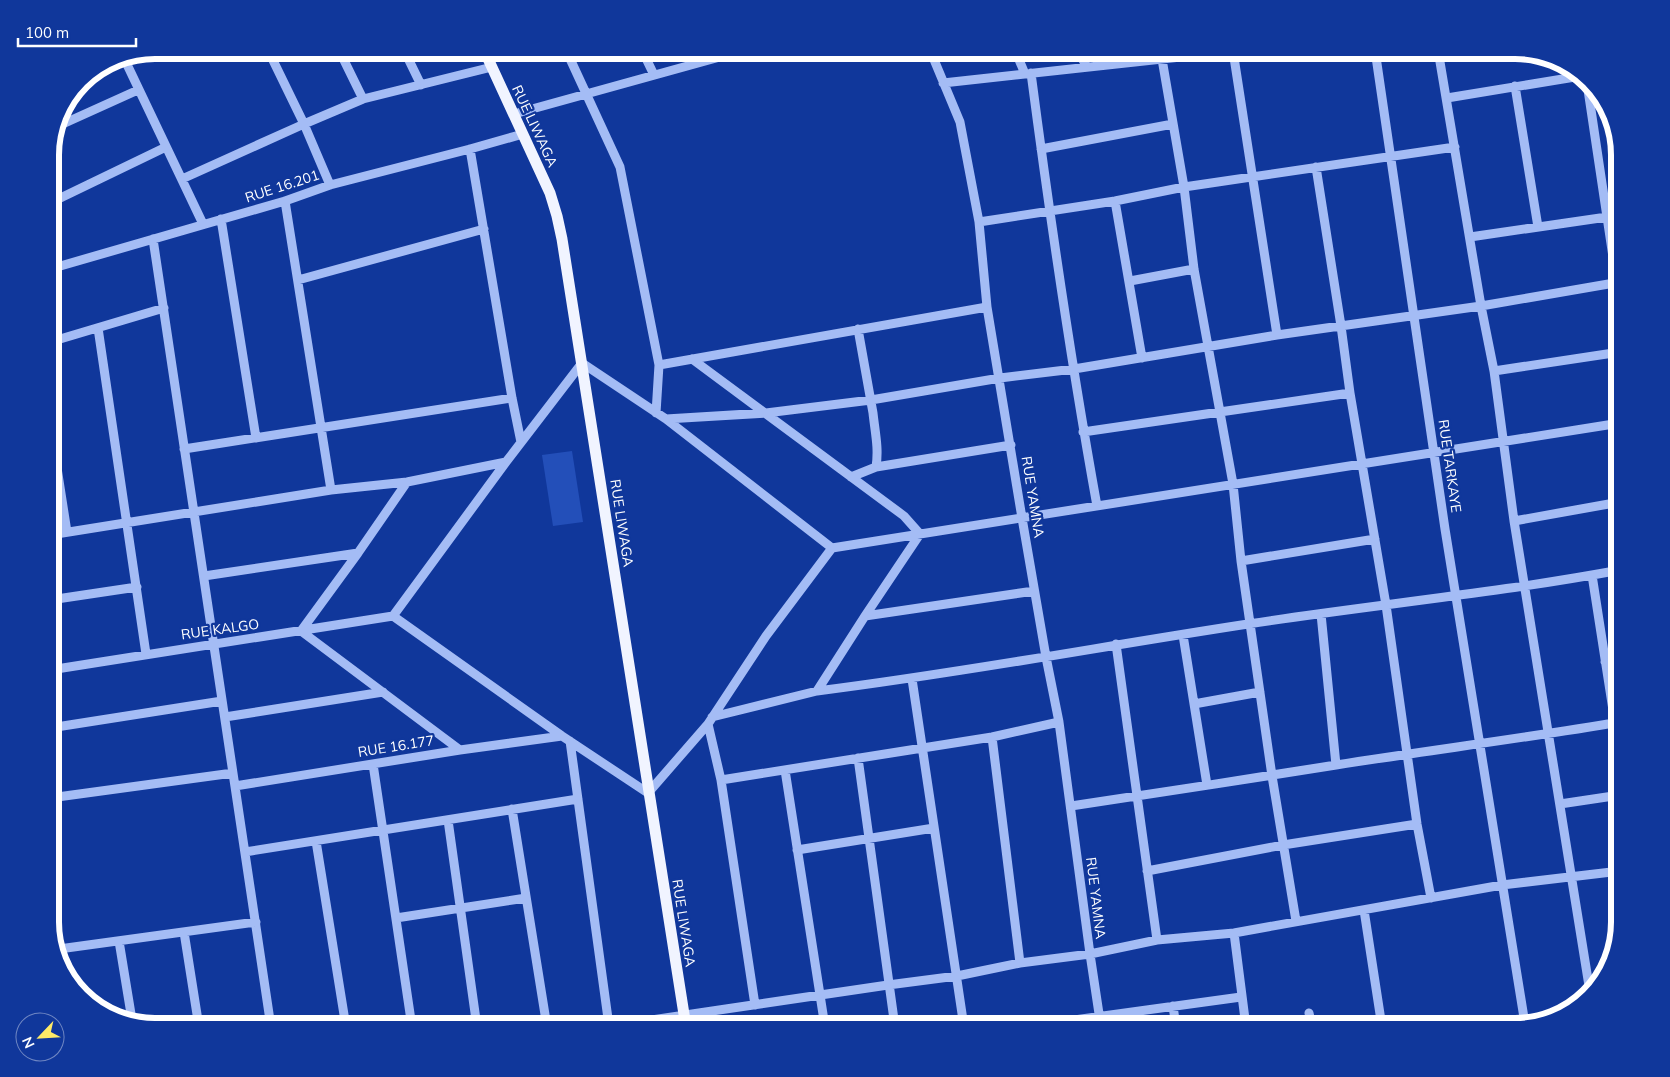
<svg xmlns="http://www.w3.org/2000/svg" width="1670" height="1077" viewBox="0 0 1670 1077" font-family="Mulish,sans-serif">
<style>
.green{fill:#234fb9}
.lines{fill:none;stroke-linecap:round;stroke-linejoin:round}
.minor{stroke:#a4bcf5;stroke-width:9}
.major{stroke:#f1f4ff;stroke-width:11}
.labels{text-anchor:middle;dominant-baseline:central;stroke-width:4.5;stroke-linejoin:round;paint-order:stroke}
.street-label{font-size:14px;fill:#fff;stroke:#10379b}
.rim{fill:none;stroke:#fff;stroke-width:6}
</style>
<rect width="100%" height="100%" fill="#10379b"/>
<path class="green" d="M572,451L583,522L553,526L542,455Z"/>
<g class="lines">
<path class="minor" d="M268,50L304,124L330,185
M339,50L363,99
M404,50L421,85
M566,50L620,167L659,365L656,413
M642,50L654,75
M930,50L960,122L979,222L987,307L1022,518L1046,657L1059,722L1090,954L1101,1027
M1015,50L1025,74
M1078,50L1086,66
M1375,50L1445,529L1525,1024
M1438,50L1481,306L1494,371L1514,521L1590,992
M1233,51L1277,335
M123,56L203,224
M1162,59L1184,187L1194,269L1233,484L1241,561L1272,776L1296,921
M1031,73C1050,218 1071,362 1097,506
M943,83L1245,50
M1587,83L1620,304
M1515,86L1538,227
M1447,98L1581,76
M514,114L745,50
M56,127L138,90
M470,149L512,398L521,442
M1041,149L1173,124
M1316,167L1341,326L1350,393L1386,605L1417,824L1431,898
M182,179L304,124L363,99L492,67
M285,201L331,490
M1115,201L1142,358
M50,203L166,147
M221,219L256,438
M979,222L1115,201L1184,187L1455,147
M1470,237L1607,217
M153,239L271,1027
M50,269L285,201L330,185L470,149L523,134
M298,280L484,229
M1130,281L1194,269
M98,328L146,654
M50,342L164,308
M692,359L904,516L920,534L865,616L817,691L712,717
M659,365L987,307
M1494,371L1620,352
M666,419L766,413L871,400L1000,378L1074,369L1277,335L1481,306L1620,282
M50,423L67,532
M1083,432L1350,393
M184,449L512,398
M876,467L1011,445
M851,477L876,467C879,448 875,432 873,413C868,385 863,357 858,329
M407,482L358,553L301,631L460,750
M1514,521L1620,502
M50,535L331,490L407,482L506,462
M1241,561L1375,539
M1592,575L1615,723
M204,576L358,553
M50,600L137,587
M1321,614L1336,765
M393,616L562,736L648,793L708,724L766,636L832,548L1620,423
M393,616L506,462L582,363L666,419L832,548
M865,616L1034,591
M1183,635L1207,785
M1116,644L1157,940
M1605,662L1620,660
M50,670L393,616
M912,679L964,1027
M817,691C961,673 1104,646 1248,624C1372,605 1497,593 1620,570
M1194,704L1260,692
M225,717L383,692
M708,724L721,780L755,1005
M50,728L222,701
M992,737L1020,963
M570,741L609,1026
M858,758L895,1027
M373,764L412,1027
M785,770L825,1027
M721,780L992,737L1059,722
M235,786L460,750L562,736
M50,798L233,773
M1560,804L1620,795
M1071,806C1159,793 1248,779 1336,765C1431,750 1526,738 1620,722
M512,809L547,1027
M448,820L477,1027
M316,841L346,1027
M797,850L934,828
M245,852L578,799
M1147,871L1283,845L1417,824
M50,895L61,966
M1364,910L1382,1027
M396,918L526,898
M184,932L199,1027
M1234,933L1246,1027
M119,941L132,1020
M59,949L256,922
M1173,1006L1176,1027
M1309,1013L1312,1027
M160,1027L198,1022
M604,1027L888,985L957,976L1020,963L1090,954L1157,940L1234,933L1502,885L1620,871
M1023,1027L1241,997"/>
<path class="major" d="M484,50L550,193L557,216L562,239L686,1027"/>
</g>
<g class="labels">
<g class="street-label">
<text transform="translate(535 126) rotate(65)">RUE LIWAGA</text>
<text transform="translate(282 186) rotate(-18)">RUE 16.201</text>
<text transform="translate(1450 466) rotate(82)">RUE TARKAYE</text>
<text transform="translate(1033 497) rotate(81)">RUE YAMNA</text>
<text transform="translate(622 523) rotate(81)">RUE LIWAGA</text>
<text transform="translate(220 629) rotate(-8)">RUE KALGO</text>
<text transform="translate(396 746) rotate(-9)">RUE 16.177</text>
<text transform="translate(1096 898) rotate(83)">RUE YAMNA</text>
<text transform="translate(684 923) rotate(81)">RUE LIWAGA</text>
</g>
</g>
<path d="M0 0H1670V1077H0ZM155 59H1515A96 96 0 0 1 1611 155V922A96 96 0 0 1 1515 1018H155A96 96 0 0 1 59 922V155A96 96 0 0 1 155 59Z" fill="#10379b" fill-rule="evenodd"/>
<path class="rim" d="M155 59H1515A96 96 0 0 1 1611 155V922A96 96 0 0 1 1515 1018H155A96 96 0 0 1 59 922V155A96 96 0 0 1 155 59Z"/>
<g transform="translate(40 1037) rotate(245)"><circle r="24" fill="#10379b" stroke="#7087c3"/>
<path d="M0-4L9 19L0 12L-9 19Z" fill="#ffeb67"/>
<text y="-8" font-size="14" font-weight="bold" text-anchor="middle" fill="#ffffff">N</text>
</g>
<path d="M18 38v8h118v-8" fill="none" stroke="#ffffff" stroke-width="2.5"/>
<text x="25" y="38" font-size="15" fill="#ffffff" stroke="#10379b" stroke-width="4" paint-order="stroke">100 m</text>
</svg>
